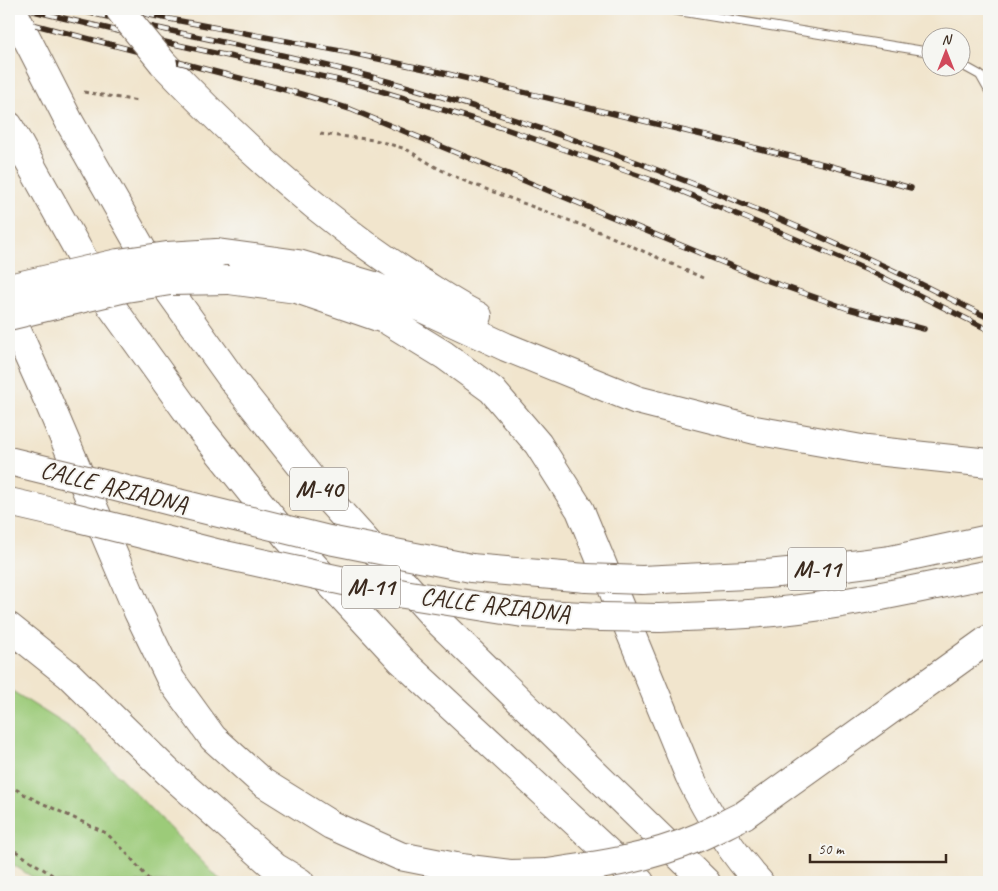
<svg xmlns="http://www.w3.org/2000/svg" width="998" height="891" viewBox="0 0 998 891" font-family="Caveat,sans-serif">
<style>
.green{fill:#9ccb79;stroke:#6c7a4c}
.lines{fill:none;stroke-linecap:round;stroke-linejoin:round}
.lane-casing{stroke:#7b6b5b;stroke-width:10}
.highway-casing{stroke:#7b6b5b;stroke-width:30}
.path{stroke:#7b6b5b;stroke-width:3;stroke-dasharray:4 4;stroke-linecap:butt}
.lane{stroke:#fff;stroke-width:8}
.highway{stroke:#fff;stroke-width:28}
.rail-casing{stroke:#3b2a1e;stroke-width:5.5}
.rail{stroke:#f6f6f2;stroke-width:4;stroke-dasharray:11;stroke-linecap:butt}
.highway-bridge-casing{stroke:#7b6b5b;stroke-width:30;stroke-linecap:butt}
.highway-bridge{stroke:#fff;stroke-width:28}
.labels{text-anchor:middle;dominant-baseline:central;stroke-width:4;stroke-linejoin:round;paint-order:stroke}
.shield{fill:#f6f6f2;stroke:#73675e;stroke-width:1}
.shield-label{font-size:24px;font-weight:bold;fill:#3b2a1e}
.street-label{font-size:25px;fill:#3b2a1e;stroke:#f6f6f2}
</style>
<rect width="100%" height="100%" fill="#f6f6f2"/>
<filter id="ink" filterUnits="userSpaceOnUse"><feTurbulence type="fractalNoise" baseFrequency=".02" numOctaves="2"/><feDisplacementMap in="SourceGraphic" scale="10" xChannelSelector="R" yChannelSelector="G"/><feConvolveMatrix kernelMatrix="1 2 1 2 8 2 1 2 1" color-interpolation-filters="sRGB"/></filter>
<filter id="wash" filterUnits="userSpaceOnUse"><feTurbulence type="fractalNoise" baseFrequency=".0096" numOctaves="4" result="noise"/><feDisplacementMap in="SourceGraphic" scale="20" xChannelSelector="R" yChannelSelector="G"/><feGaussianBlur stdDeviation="1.12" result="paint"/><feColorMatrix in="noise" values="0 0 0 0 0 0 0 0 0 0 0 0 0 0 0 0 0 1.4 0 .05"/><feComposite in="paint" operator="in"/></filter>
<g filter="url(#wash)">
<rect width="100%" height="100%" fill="#f1e5cd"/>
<path class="green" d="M9,689L74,730L222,882H40L9,862Z"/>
</g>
<g filter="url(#ink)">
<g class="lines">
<g class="lane-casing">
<path id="lane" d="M666,9L930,52
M960,64L980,75L989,91"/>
</g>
<g class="highway-casing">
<path id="highway" d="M21,27L70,123L152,267L235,383L321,491L438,621L706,882
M163,63C239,143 323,220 416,279C437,292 457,306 478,316
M9,126L104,296L194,421L287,537L401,660L640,882
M217,253L298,264L374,286L506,347L637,400L755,430L867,450L989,463
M229,280L297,289L387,320L444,355L492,390L538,444L580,510L689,775C708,814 729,850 759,882
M9,313L44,391L138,612L171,680L213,738L262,782L331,825L400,856L461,868L510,874L547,873
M9,461L54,472
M108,485L178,503
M9,502L70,516
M126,530L220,554
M471,568L586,578
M642,580L767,574L829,568L891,560L989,539
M523,613L602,617
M659,618C697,616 735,616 773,612C846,605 917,589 989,574
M9,627L69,675L167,771L275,867L300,882
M744,815L989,639"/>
</g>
<path class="path" d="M84,92L138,101
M320,134L375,140L406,149L439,169L467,182L605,234L703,278
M9,785L27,796L106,833L124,850L151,882
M9,847L63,882"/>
<use href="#lane" class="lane"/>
<use href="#highway" class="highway"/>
<g class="rail-casing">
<path id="rail" d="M25,9L169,43L361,85L503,128L666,185L780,232L876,274L989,330
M73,9C192,37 312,58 429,93C584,139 738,197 884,266C920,283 954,301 989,318
M123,9L159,17L351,53L448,74L827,165L911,188
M9,18L301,94L350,109L763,279L849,309L924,329"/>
</g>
<use href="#rail" class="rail"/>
<g class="highway-bridge-casing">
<path id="highway-bridge" d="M12,9L21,27
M119,9L163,63
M9,288L118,263L167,256L217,253
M9,316L126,288L170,281L229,280
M54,472L108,485
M178,503L329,540L471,568
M70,516L126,530
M220,554L404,594L523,613
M586,578L642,580
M602,617L659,618
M547,873C598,866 651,858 699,837C715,830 729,822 744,815"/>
</g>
<use href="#highway-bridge" class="highway-bridge"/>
</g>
</g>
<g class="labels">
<g class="shield">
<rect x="290" y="467.5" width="58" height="43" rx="4"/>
<rect x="788" y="547.5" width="58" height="43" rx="4"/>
<rect x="342" y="565.5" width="58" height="43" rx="4"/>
</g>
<g class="shield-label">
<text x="319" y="489">M-40</text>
<text x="817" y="569">M-11</text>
<text x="371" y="587">M-11</text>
</g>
<g class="street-label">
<text transform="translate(114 487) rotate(14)">CALLE ARIADNA</text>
<text transform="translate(495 605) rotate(7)">CALLE ARIADNA</text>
</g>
</g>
<rect width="998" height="891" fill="none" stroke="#f6f6f2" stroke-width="30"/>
<g transform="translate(946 52)"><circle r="24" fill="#f6f6f2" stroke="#aba49d"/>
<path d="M0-4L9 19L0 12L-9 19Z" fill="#d1495b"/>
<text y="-8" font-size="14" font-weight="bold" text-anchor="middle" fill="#3b2a1e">N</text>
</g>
<path d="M810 854v8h136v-8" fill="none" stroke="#3b2a1e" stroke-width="2.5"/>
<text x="818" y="854" font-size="15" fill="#3b2a1e" stroke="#f6f6f2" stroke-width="4" paint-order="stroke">50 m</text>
</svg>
